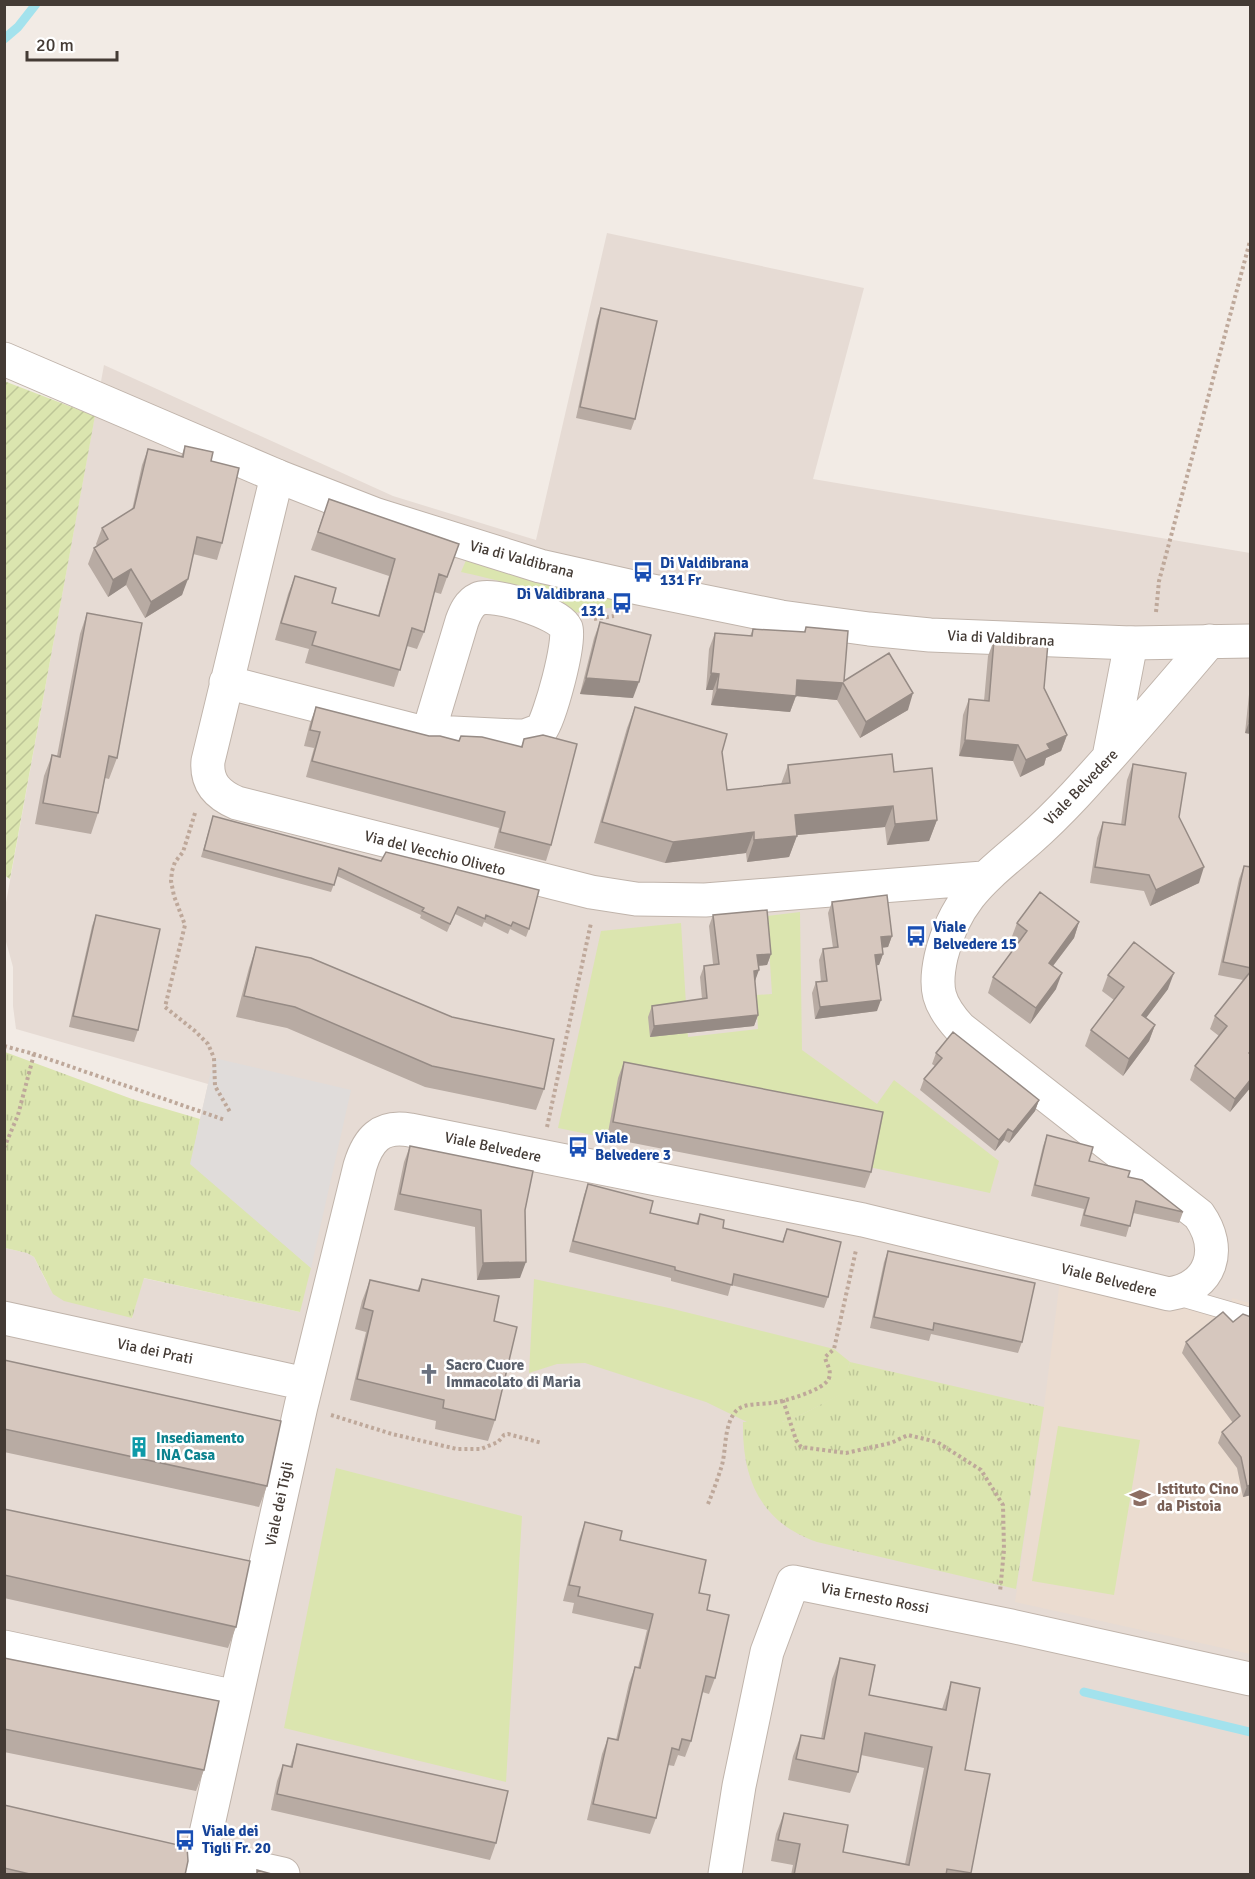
<svg xmlns="http://www.w3.org/2000/svg" width="1255" height="1879" viewBox="0 0 1255 1879" font-family="Signika,sans-serif">
<style>
.residential{fill:#e6dbd4}
.education{fill:#ebdcd0}
.grass{fill:#dbe5af}
.park{fill:url(#park-tufts)}
.garden{fill:url(#garden-furrows)}
.parking{fill:#e0dcda}
.lines{fill:none;stroke-linecap:round;stroke-linejoin:round}
.stream{stroke:#a3e2ed;stroke-width:9}
.service-casing{stroke:#c0b4ab;stroke-width:20}
.minor-casing{stroke:#c0b4ab;stroke-width:35}
.tertiary-casing{stroke:#c0b4ab;stroke-width:35}
.path{stroke:#bea89a;stroke-width:4;stroke-dasharray:3 3;stroke-linecap:butt}
.service{stroke:#fff;stroke-width:18}
.minor{stroke:#fff;stroke-width:33}
.tertiary{stroke:#fff;stroke-width:33}
.wall{fill:#b8aba3}
.shaded-wall{fill:#968b85}
.building{fill:#d6c7be;stroke:#968b85;stroke-width:1.5}
.labels{text-anchor:middle;dominant-baseline:central;stroke-width:5;stroke-linejoin:round;paint-order:stroke}
.street-label{font-size:15px;fill:#443b35;stroke:#fff}
.transit-label{font-size:15px;font-weight:bold;fill:#164399;stroke:#fff;text-anchor:start}
.worship-label{font-size:15px;font-weight:bold;fill:#5b616d;stroke:#fff;text-anchor:start}
.culture-label{font-size:15px;font-weight:bold;fill:#0d838f;stroke:#fff;text-anchor:start}
.education-label{font-size:15px;font-weight:bold;fill:#785e54;stroke:#fff;text-anchor:start}
</style>
<defs>
<pattern id="park-tufts" width="24" height="20" patternUnits="userSpaceOnUse" patternTransform="scale(1.5)"><rect width="24" height="20" fill="#dbe5af"/><path d="M3 7l-1-3M5 7V3M7 7l1-3M15 17l-1-3M17 17v-4M19 17l1-3" fill="none" stroke="#bdc597"/></pattern>
<pattern id="garden-furrows" width="10" height="10" patternUnits="userSpaceOnUse" patternTransform="scale(1.5)"><rect width="10" height="10" fill="#dbe5af"/><path d="M-1 1l2-2M0 10L10 0M9 11l2-2" fill="none" stroke="#bdc597"/></pattern>
</defs>
<rect width="100%" height="100%" fill="#f2ebe5"/>
<path class="residential" d="M607,233L864,288L813,479L1250,553V1874H5V1248L27,1253L34,1257L47,1283L132,1318L143,1278L300,1312L190,1164L208,1084L16,1029L13,1006V967L5,938V908L104,365L393,496L536,540Z"/>
<path class="education" d="M1060,1280L1230,1311L1232,1298L1250,1303V1654L1015,1602L1044,1407Z"/>
<path class="grass" d="M470,551L650,602L567,614C537,588 500,581 461,572Z
M800,912L802,1050L877,1104L894,1080L999,1161L990,1193L869,1167L876,1128L619,1078L607,1138L558,1128L601,931L681,923L688,1037L758,1029L756,995L772,994L767,916Z
M534,1279L669,1308L834,1349L850,1362L840,1395L797,1417L782,1422H747L706,1402L585,1363L557,1364L529,1373Z
M1058,1426L1140,1440L1114,1595L1032,1581Z
M336,1468L522,1516L506,1782L284,1728Z"/>
<path class="park" d="M5,1052L132,1099L200,1119L191,1164L311,1268L300,1312L144,1278L132,1318L64,1301L53,1294L34,1257L27,1253L5,1248Z
M850,1362L1044,1407L1016,1589L817,1542C760,1522 742,1479 743,1422H782L797,1417L839,1395Z"/>
<path class="garden" d="M4,381L95,416L10,879L4,875Z"/>
<path class="parking" d="M214,1058L351,1090L311,1268L190,1164Z"/>
<g class="lines">
<path class="stream" d="M4,39L18,27L36,4
M1084,1692L1250,1732"/>
<g class="service-casing">
<path id="service" d="M1174,1295L1250,1317"/>
</g>
<g class="minor-casing">
<path id="minor" d="M277,476L208,761C206,783 218,795 237,803L591,892L636,899L705,900L983,878
M226,682L428,734L453,733L516,736H525L541,730C550,718 571,641 566,628C560,613 492,592 478,599C469,603 465,613 462,621L428,734
M1109,757L1131,643
M4,1318L306,1384
M4,1647L236,1697
M201,1856L283,1874
M197,1874L301,1406L360,1166C368,1140 380,1125 410,1130L863,1220L1169,1294C1212,1287 1223,1249 1199,1215L960,1028C938,1004 934,989 941,957C955,898 985,878 1029,840C1045,826 1060,811 1075,795C1121,745 1166,693 1210,641
M725,1874L739,1786L767,1652L793,1582L1011,1626L1250,1679"/>
</g>
<g class="tertiary-casing">
<path id="tertiary" d="M4,359L277,476L377,515L540,566L638,588L781,617L869,629L930,635L1131,643L1250,641"/>
</g>
<path class="path" d="M1156,612L1159,581L1250,241
M594,619L614,616
M195,813L183,852L175,862L172,871L171,881L174,896L185,925L165,1007L195,1031L208,1044L214,1058L215,1086L230,1112
M4,1046L34,1054L225,1120
M547,1127L591,923
M4,1148L18,1115L34,1054
M783,1400L796,1440L801,1447L846,1453L891,1443L908,1435L937,1442L981,1470L1003,1505L1004,1550L1000,1592
M331,1415L392,1434L457,1449H481L498,1442L504,1435L508,1434L542,1443
M708,1504C713,1492 718,1478 722,1465C726,1450 724,1430 733,1415C740,1402 758,1405 771,1403C783,1402 825,1390 829,1378C832,1370 826,1364 825,1357L834,1349L856,1250"/>
<use href="#service" class="service"/>
<use href="#minor" class="minor"/>
<use href="#tertiary" class="tertiary"/>
</g>
<path class="wall" d="M601,308L635,419L631,430L576,418L597,319Z
M185,446L211,461L222,543L217,560L193,554L182,595L145,618L126,585L108,597L88,564L94,548L97,546L96,544L102,528L132,510L142,465L148,449L181,457Z
M329,499L459,544L441,594L434,592L424,632L417,649L407,646L394,687L305,663L309,649L275,640L288,594L295,576L332,603L378,616L389,576L311,550Z
M87,613L117,758L109,779L105,778L98,813L91,834L35,824L44,776L52,755L57,756L80,634Z
M600,622L633,698L580,694L594,638Z
M806,627L844,681L908,710L860,738L837,700L796,696L790,712L711,705L713,690H706L709,649L715,633L750,636L753,629L804,632Z
M994,640L1044,688L1067,735L1061,751L1046,758L1044,765L1020,777L1013,761L959,756L963,715L969,699L984,701L988,656Z
M1251,675V734L1245,733Z
M316,707L429,736L459,741L521,747L524,739L551,845L546,861L494,848L499,828L306,777L314,748L304,746L310,723Z
M635,707L722,752L727,790L781,784L788,765L894,772L937,820L929,841L887,845L885,827L797,835L789,857L747,862L746,853L665,863L594,843L627,728Z
M1133,764L1179,817L1199,883L1150,906L1144,891L1090,883L1097,838L1103,822L1121,825L1127,780Z
M213,816L381,861L529,929L526,937L510,929L508,934L484,922L482,927L455,914L447,932L420,918L421,915L337,876L331,892L201,857Z
M1244,866L1251,867V1087L1230,1112L1190,1080L1195,1066L1219,1036L1210,1029L1215,1016L1243,980L1218,975L1239,879Z
M832,902L892,936L888,947L882,948L883,954L879,965H876L877,1011L815,1019L812,993L816,982H821L819,960L823,949L833,948L828,913Z
M96,915L138,1030L134,1042L69,1027L92,926Z
M713,915L771,954L767,965L759,966L755,981L758,1015L754,1026L650,1037L648,1017L652,1006L702,999L700,977L704,966L713,964L709,926Z
M1079,922L1074,938L1053,966L1056,989L1030,1024L988,993L993,977L1017,945L1011,939L1017,923Z
M256,947L544,1089L536,1110L425,1087L287,1028L236,1017L249,968Z
M1108,975L1168,989L1146,1018L1155,1025L1149,1041L1123,1076L1085,1046L1091,1030L1114,1000L1102,991Z
M936,1053L1039,1100L1035,1111L1009,1143L1004,1140L995,1151L920,1090L924,1079L935,1066L932,1064Z
M624,1062L871,1172L865,1188L607,1138L618,1078Z
M1047,1135L1089,1161L1128,1177L1183,1212L1179,1223L1133,1213L1126,1237L1080,1226L1084,1209L1031,1196L1043,1146Z
M410,1146L525,1210L520,1278L477,1280L475,1227L394,1210L404,1162Z
M588,1184L650,1213L696,1224L700,1214L723,1228L782,1242L787,1229L828,1297L824,1308L731,1285L728,1296L671,1281V1278L569,1252L584,1195Z
M888,1251L1022,1342L1018,1353L931,1334L929,1341L870,1328L884,1262Z
M422,1279L494,1321L495,1420L488,1441L435,1429L436,1421L350,1400L366,1332L355,1329L362,1301L370,1280L417,1291Z
M1251,1317V1495L1243,1497L1237,1468L1218,1443L1222,1432L1233,1423L1182,1353L1186,1342L1233,1322Z
M4,1360L267,1486L259,1507L4,1452Z
M4,1509L236,1627L228,1648L4,1598Z
M585,1522L620,1540L699,1593L707,1610L715,1678L709,1694L702,1692L691,1741L685,1757L678,1755L674,1766L668,1765L656,1818L650,1834L587,1820L602,1754L608,1738L616,1740L629,1683L635,1667L638,1668L647,1630L572,1613L574,1603L563,1601L579,1539Z
M4,1658L204,1770L196,1791L4,1752Z
M840,1658L869,1695L942,1709L951,1682L965,1770L990,1774L970,1875H791L793,1865L771,1861L776,1834L784,1813L843,1852L905,1864L924,1768L861,1755L858,1772L850,1793L788,1780L793,1756L801,1735L821,1739L832,1679Z
M297,1744L496,1843L490,1860L271,1810L277,1781L283,1765L290,1767Z
M4,1805L185,1875H4Z"/>
<path class="shaded-wall" d="M131,569L126,585L108,597L113,580Z
M188,579L182,595L145,618L151,602Z
M711,673L719,674L713,690H706Z
M586,678L639,682L633,698L580,694Z
M797,680L843,683L837,700L796,696L790,712L711,705L717,689Z
M913,693L908,710L860,738L866,722Z
M1249,722H1251V734L1245,733Z
M1067,735L1061,751L1046,758L1044,765L1020,777L1026,760L1047,744Z
M965,740L1018,745L1013,761L959,756Z
M893,806L885,827L787,836L795,815Z
M937,820L929,841L887,845L895,824Z
M754,832L746,853L665,863L673,842Z
M797,836L789,857L747,862L754,840Z
M1204,867L1199,883L1150,906L1156,890Z
M1079,922L1074,938L1043,979L1049,963Z
M892,936L888,947L877,948L881,937Z
M771,954L767,965L753,966L757,955Z
M883,954L879,965L871,966L875,955Z
M759,970L755,981L750,982L754,971Z
M1062,973L1056,989L1030,1024L1036,1008Z
M1174,973L1168,989L1136,1031L1142,1015Z
M881,1000L877,1011L815,1019L820,1007Z
M758,1015L754,1026L650,1037L654,1026Z
M1155,1025L1149,1041L1123,1076L1129,1059Z
M1251,1079V1087L1230,1112L1235,1099Z
M1039,1100L1035,1111L1009,1143L1013,1132Z
M1008,1129L1004,1140L995,1151L999,1140Z
M526,1262L520,1278L477,1280L483,1263Z
M1251,1485V1495L1243,1497L1247,1486Z"/>
<path class="building" d="M601,308L657,321L635,419L580,407Z
M185,446L213,452L211,461L239,468L222,543L197,537L188,579L151,602L131,569L113,580L94,548L108,539L102,528L134,508L148,449L183,457Z
M329,499L459,544L447,577L439,574L424,632L412,628L400,670L312,645L316,632L281,623L295,576L336,588L332,603L379,616L395,559L318,532Z
M87,613L142,623L117,758L109,756L98,813L43,803L52,755L60,757Z
M600,622L651,635L639,682L586,678Z
M806,627L848,631L844,681L889,653L913,693L866,722L843,683L797,680L796,696L717,689L719,674L711,673L715,633L752,636L753,629L805,632Z
M994,640L1048,643L1044,688L1067,735L1047,744L1050,749L1026,760L1018,745L965,740L969,699L989,701Z
M316,707L429,736H440L459,741L461,736L482,737L522,747L524,739L543,735L577,744L551,845L500,832L505,812L312,761L320,732L310,730Z
M635,707L727,734L722,752L727,790L790,783L788,765L892,754L894,772L932,768L937,820L895,824L893,806L795,815L797,836L754,840V832L673,842L602,822Z
M1251,707V722H1249Z
M1133,764L1186,773L1179,817L1204,867L1156,890L1149,875L1095,867L1103,822L1125,825Z
M213,816L381,861L386,852L539,890L529,929L513,922L511,926L486,915L485,919L458,907L450,924L422,911L424,908L339,868L334,885L204,850Z
M1244,866L1251,867V968L1223,962Z
M1040,892L1079,922L1049,963L1062,973L1036,1008L993,977L1027,931L1017,923Z
M887,895L892,936L881,937L883,954L875,955L881,1000L820,1007L816,982L827,981L823,949L838,947L832,902Z
M767,910L771,954L757,955L759,970L754,971L758,1015L654,1026L652,1006L707,998L704,966L719,964L713,915Z
M96,915L160,929L138,1030L73,1016Z
M1134,942L1174,973L1142,1015L1155,1025L1129,1059L1091,1030L1124,987L1108,975Z
M256,947L311,958L452,1017L554,1039L544,1089L432,1066L295,1007L244,996Z
M1251,971V1051L1249,1053L1251,1055V1079L1235,1099L1195,1066L1227,1026L1215,1016Z
M953,1032L1039,1100L1013,1132L1008,1129L999,1140L924,1079L942,1058L936,1053Z
M624,1062L883,1112L871,1172L613,1122Z
M1047,1135L1093,1147L1089,1161L1130,1171L1128,1177L1142,1180L1183,1212L1136,1201L1130,1226L1084,1215L1089,1198L1035,1185Z
M410,1146L533,1171L525,1210L526,1262L483,1263L481,1210L400,1194Z
M588,1184L653,1201L650,1213L698,1224L700,1214L724,1220L723,1228L783,1242L787,1229L841,1242L828,1297L734,1274L732,1285L675,1270V1267L573,1241Z
M888,1251L1035,1283L1022,1342L934,1323L933,1330L874,1317Z
M422,1279L499,1296L494,1321L517,1327L495,1420L443,1408L444,1400L357,1379L373,1311L363,1308L370,1280L419,1291Z
M1223,1312L1233,1322L1243,1314L1251,1317V1485L1247,1486L1241,1457L1222,1432L1240,1416L1186,1342Z
M4,1360L281,1421L267,1486L4,1429Z
M4,1509L250,1561L236,1627L4,1575Z
M585,1522L622,1531L620,1540L706,1560L699,1593L710,1595L707,1610L729,1615L715,1678L706,1676L691,1741L682,1739L679,1750L672,1748L656,1818L593,1804L608,1738L618,1740L635,1667L640,1668L653,1614L578,1596L580,1587L569,1585Z
M4,1658L219,1701L204,1770L4,1729Z
M840,1658L875,1665L869,1695L946,1710L951,1682L980,1688L965,1770L990,1774L971,1873L947,1869L946,1875H794L800,1844L778,1840L784,1813L848,1825L843,1852L909,1865L932,1747L865,1733L858,1772L796,1759L801,1735L824,1739Z
M297,1744L508,1791L496,1843L277,1794L283,1765L292,1767Z
M4,1805L187,1847L188,1861L185,1875H34L4,1868Z
M257,1870L275,1875H257Z"/>
<defs>
<g id="bus-bare" transform="scale(1.62)"><path d="M-5-6H5V4H4V6H2V4H-2V6H-4V4H-5ZM-3.5-4V0h7V-4ZM-3.5 1.2v1.5H-2V1.2ZM2 1.2v1.5H3.5V1.2Z" fill="#1a4fb4" stroke="#fff" stroke-width="2.5" paint-order="stroke"/></g>
<g id="church-bare" transform="scale(1.62)"><path d="M-1.2-6h2.4v3.5h3.3v2.4h-3.3V6h-2.4V-.1h-3.3v-2.4h3.3Z" fill="#6b7280" stroke="#fff" stroke-width="2.5" paint-order="stroke"/></g>
<g id="building-bare" transform="scale(1.62)"><path d="M-4-6H4V6H1V3H-1V6H-4ZM-2.5-4.3h1.7v1.8h-1.7ZM.8-4.3h1.7v1.8H.8ZM-2.5-1h1.7V.8h-1.7ZM.8-1h1.7V.8H.8Z" fill="#0f9aa8" stroke="#fff" stroke-width="2.5" paint-order="stroke"/></g>
<g id="school-bare" transform="scale(1.62)"><path d="M0-5L7-2L0 1L-7-2ZM-4 1L0 2.5L4 1V4Q0 6-4 4Z" fill="#8d6e63" stroke="#fff" stroke-width="2.5" paint-order="stroke"/></g>
</defs>
<g fill-rule="evenodd">
<use href="#bus-bare" x="643" y="572"/>
<use href="#bus-bare" x="622" y="603"/>
<use href="#bus-bare" x="916" y="936"/>
<use href="#bus-bare" x="578" y="1147"/>
<use href="#church-bare" x="429" y="1374"/>
<use href="#building-bare" x="139" y="1447"/>
<use href="#school-bare" x="1140" y="1498"/>
<use href="#bus-bare" x="185" y="1840"/>
</g>
<g class="labels">
<g class="street-label">
<text transform="translate(522 559) rotate(15)">Via di Valdibrana</text>
<text transform="translate(1001 638) rotate(3)">Via di Valdibrana</text>
<text transform="translate(1081 787) rotate(-46)">Viale Belvedere</text>
<text transform="translate(435 853) rotate(14)">Via del Vecchio Oliveto</text>
<text transform="translate(493 1147) rotate(12)">Viale Belvedere</text>
<text transform="translate(1109 1280) rotate(14)">Viale Belvedere</text>
<text transform="translate(155 1351) rotate(12)">Via dei Prati</text>
<text transform="translate(279 1504) rotate(-78)">Viale dei Tigli</text>
<text transform="translate(875 1598) rotate(11)">Via Ernesto Rossi</text>
</g>
<g class="transit-label">
<text x="660" y="563">Di Valdibrana<tspan x="660" dy="17">131 Fr</tspan></text>
<text x="605" y="594" text-anchor="end">Di Valdibrana<tspan x="605" dy="17">131</tspan></text>
<text x="933" y="927">Viale<tspan x="933" dy="17">Belvedere 15</tspan></text>
<text x="595" y="1138">Viale<tspan x="595" dy="17">Belvedere 3</tspan></text>
<text x="202" y="1831">Viale dei<tspan x="202" dy="17">Tigli Fr. 20</tspan></text>
</g>
<g class="worship-label">
<text x="446" y="1365">Sacro Cuore<tspan x="446" dy="17">Immacolato di Maria</tspan></text>
</g>
<g class="culture-label">
<text x="156" y="1438">Insediamento<tspan x="156" dy="17">INA Casa</tspan></text>
</g>
<g class="education-label">
<text x="1157" y="1489">Istituto Cino<tspan x="1157" dy="17">da Pistoia</tspan></text>
</g>
</g>
<rect width="1255" height="1879" fill="none" stroke="#443b35" stroke-width="12"/>
<path d="M27 51v9h90v-9" fill="none" stroke="#443b35" stroke-width="3"/>
<text x="36" y="51" font-size="18" fill="#443b35" stroke="#ffffff" stroke-width="4.5" paint-order="stroke">20 m</text>
</svg>
